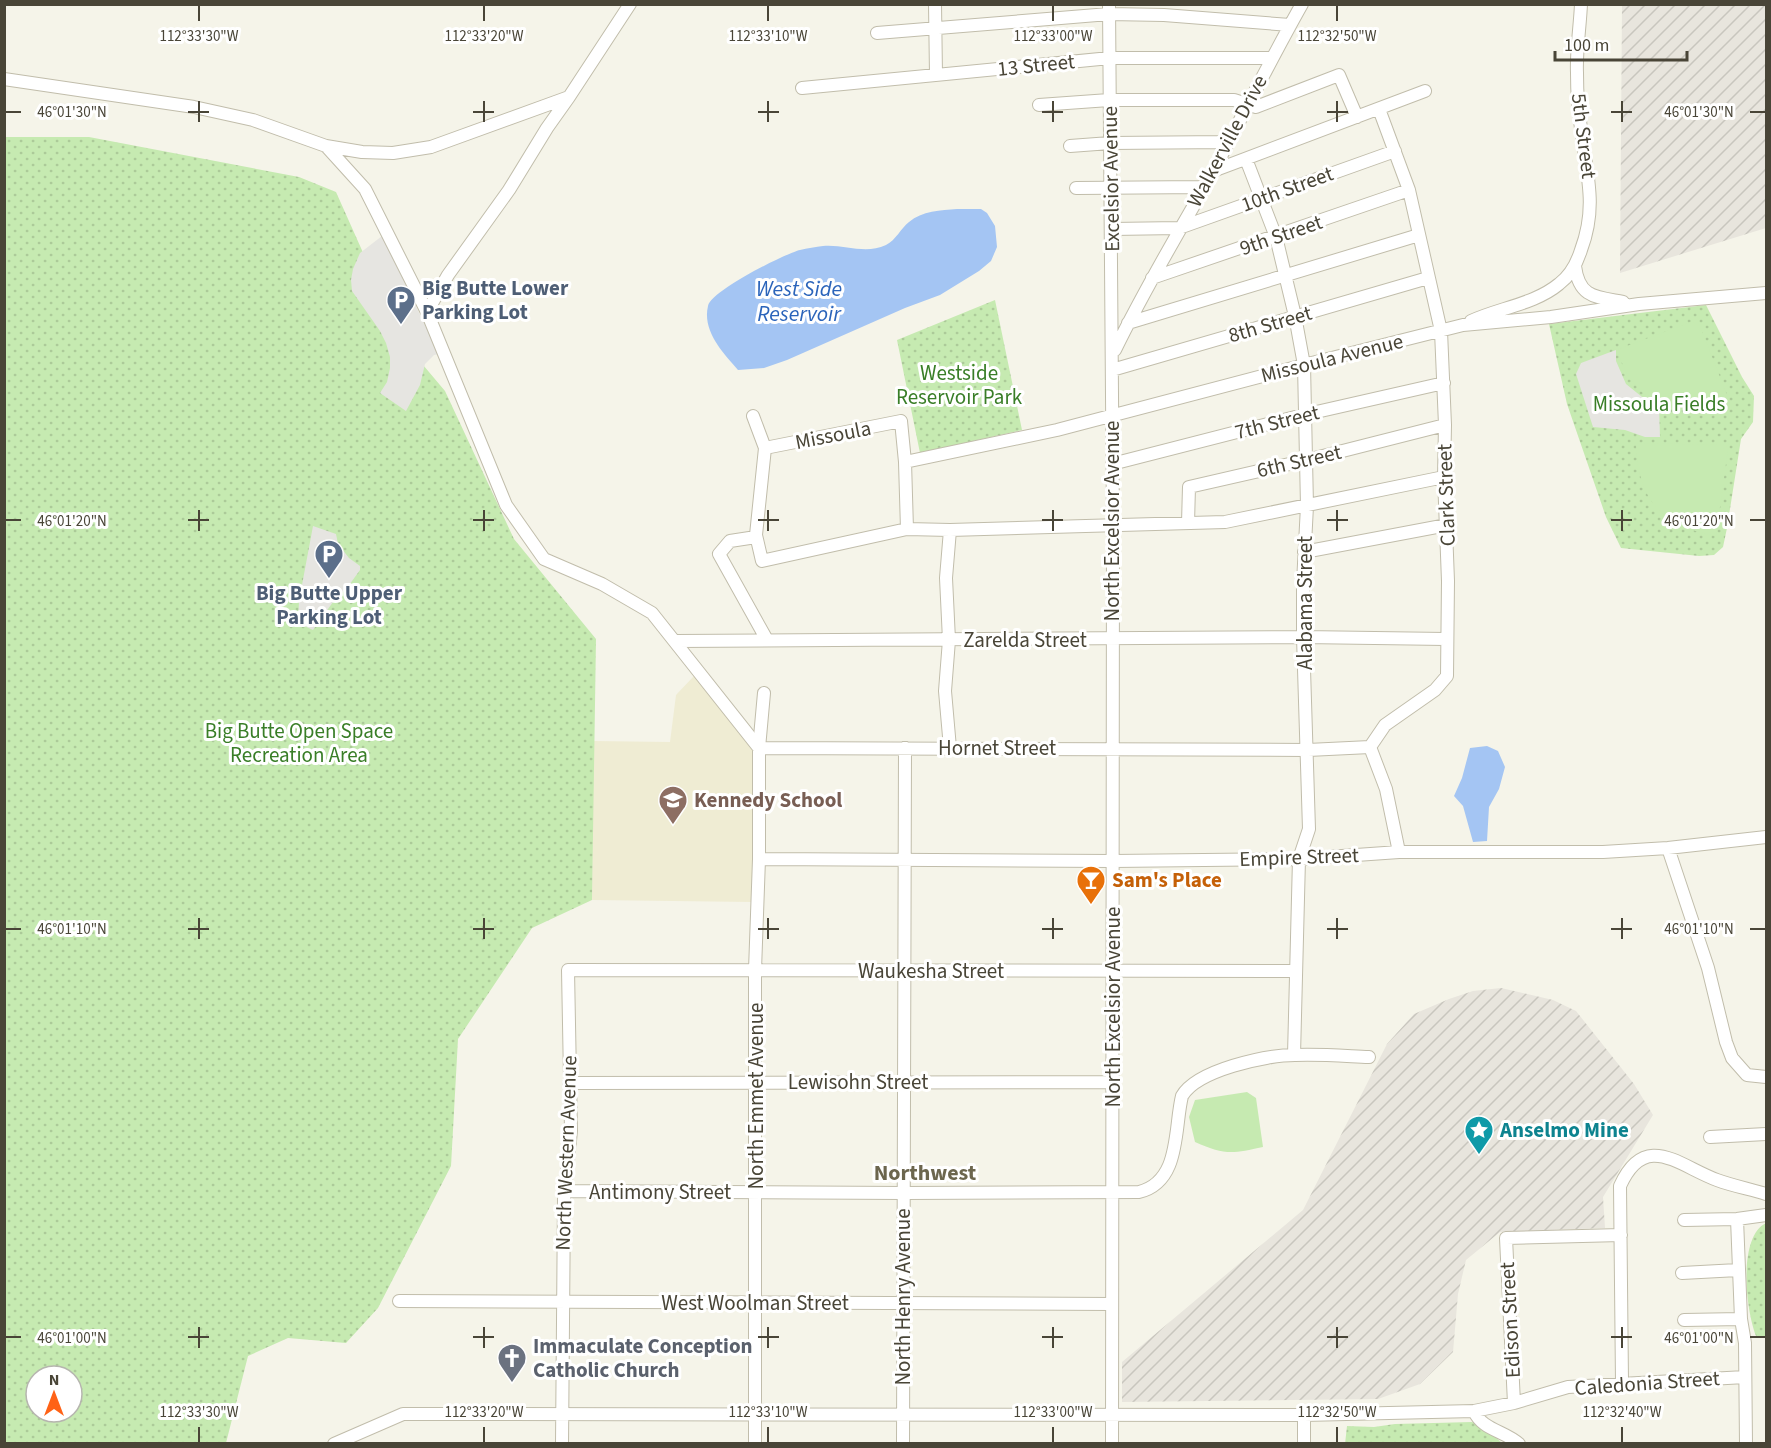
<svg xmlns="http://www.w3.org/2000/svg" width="1771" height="1448" viewBox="0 0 1771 1448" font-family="'Source Sans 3',sans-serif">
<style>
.industrial{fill:url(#industrial-furrows)}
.education{fill:#efecd3}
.park{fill:url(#park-dots);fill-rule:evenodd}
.pitch{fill:#c6eab1}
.parking{fill:#e6e5e1}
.water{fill:#a4c5f3}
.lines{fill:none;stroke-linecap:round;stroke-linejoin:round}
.minor-casing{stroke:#c1bdab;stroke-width:14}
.minor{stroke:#fff;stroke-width:12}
.ticks{fill:none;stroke:#494537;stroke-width:2}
.labels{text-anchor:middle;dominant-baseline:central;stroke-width:6;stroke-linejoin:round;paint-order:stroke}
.street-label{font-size:21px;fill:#494537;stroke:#fff}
.service-label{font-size:21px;font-weight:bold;fill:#4e5e75;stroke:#fff;text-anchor:start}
.park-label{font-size:21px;fill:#397e27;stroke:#fff}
.education-label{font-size:21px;font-weight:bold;fill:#785e54;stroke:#fff;text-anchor:start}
.food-label{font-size:21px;font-weight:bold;fill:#c56008;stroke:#fff;text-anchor:start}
.culture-label{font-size:21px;font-weight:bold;fill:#0d838f;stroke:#fff;text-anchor:start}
.worship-label{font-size:21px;font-weight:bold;fill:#5b616d;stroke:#fff;text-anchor:start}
.water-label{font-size:22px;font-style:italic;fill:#2b64ba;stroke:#fff}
.neighbourhood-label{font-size:22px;font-weight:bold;fill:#6c664e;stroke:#fff}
.ticks-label{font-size:15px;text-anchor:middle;fill:#494537;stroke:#fff;stroke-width:6;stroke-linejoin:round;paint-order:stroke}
</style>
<defs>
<pattern id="industrial-furrows" width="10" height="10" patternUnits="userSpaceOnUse" patternTransform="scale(1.5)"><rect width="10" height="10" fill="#e8e5dd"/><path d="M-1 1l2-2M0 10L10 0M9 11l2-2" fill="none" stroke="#c8c6be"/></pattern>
<pattern id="park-dots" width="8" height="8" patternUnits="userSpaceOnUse" patternTransform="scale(1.5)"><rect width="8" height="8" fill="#c6eab1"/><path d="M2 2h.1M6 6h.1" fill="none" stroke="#acca99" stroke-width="1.8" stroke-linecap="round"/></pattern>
</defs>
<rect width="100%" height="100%" fill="#f5f4e9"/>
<path class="industrial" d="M1622,5H1766V228L1620,273Z
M1501,988L1553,1000L1576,1011L1634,1084L1653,1115L1603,1197L1605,1228L1500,1232L1466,1260L1458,1294L1453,1352L1420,1384L1378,1399L1122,1402V1362L1303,1210L1387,1044L1414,1014L1449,999L1473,991Z"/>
<path class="education" d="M694,676L746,736L755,752L753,902L592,900L593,741L670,742L676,695Z"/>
<path class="park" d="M5,137H89L299,177L336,192L402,340L445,391L514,539L596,639L592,900L532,928L458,1039L451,1166L378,1308L346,1343L288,1338L248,1356L226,1443L5,1444ZM36,1376H72V1412H36Z
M995,300L1022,430L920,453L897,340Z
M1706,305L1742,377L1754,396L1753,422L1741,439L1727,528L1723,547L1714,555L1699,556L1621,548L1606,517L1567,404L1549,324Z
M1766,1223V1338H1757C1746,1314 1737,1237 1766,1223Z
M1472,1422L1487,1430L1502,1443L1345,1444L1347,1426L1374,1427L1395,1424Z"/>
<path class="pitch" d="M1691,322L1700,326L1727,395L1714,405L1682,409L1661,404L1642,392L1629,378L1616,350Z
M1636,443L1725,445L1728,449L1716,536C1661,526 1638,500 1636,443Z
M1247,1092L1256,1098L1263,1147C1232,1154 1224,1155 1195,1142L1189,1117L1195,1100Z"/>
<path class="parking" d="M382,236L439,354L434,355L425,364L420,385L406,411L380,393L387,382L390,368V357L386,343L380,331L352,291L351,280L353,269L360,253Z
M1616,350V361L1626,384L1652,405L1659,406L1660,437H1645L1625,430L1593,427L1576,374L1581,363Z
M313,526L336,534L338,544L349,558L360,566V570L347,588L333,602L313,630L298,623L299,601Z"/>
<path class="water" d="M957,209H981L987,213L995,226L997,247L991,261L979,271L940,295L905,308L787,360L764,368L738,370C723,353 702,331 708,306C711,291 784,254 800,250C807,248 816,247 823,246C844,244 865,255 886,245C896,240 901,228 909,222C922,211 941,210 957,209Z
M1487,746L1498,751L1505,767L1499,789L1489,807L1487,841L1473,842L1463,806L1454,796L1462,778L1470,748Z"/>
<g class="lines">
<g class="minor-casing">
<path id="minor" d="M935,4L936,75
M1109,4L1113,525L1112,1444
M877,33L1109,14L1164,15L1290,25
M4,79L194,107L253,120L326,146L365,189L427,312L506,505L544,559L602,584L652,613L759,748L1308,750L1370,747
M802,88L1110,58H1272
M1039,105L1109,100H1234L1256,107L1339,75L1357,117
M1379,109L1409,190L1441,331L1445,425L1444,477L1448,581L1447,676L1435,690L1385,725L1370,747L1386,789L1399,852
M326,146L362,152L393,153L431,147L569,97L630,4
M1070,146L1110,143L1227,142
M1246,159L1276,237L1295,316L1304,365L1307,506L1303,583V637L1309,829L1299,859L1294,1055
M1213,171L1425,91
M1076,188L1204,187
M1112,229L1179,228L1395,151
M1575,266C1579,298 1596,297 1623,302
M1152,278L1409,190
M427,312L448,275L509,190L547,128L569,97
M1471,321C1499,308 1535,304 1559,284C1571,275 1577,263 1581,250C1598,205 1586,173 1581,128C1578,110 1577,91 1577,73C1576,51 1580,27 1581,4
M1128,323L1419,235
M1115,350C1142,294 1174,240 1205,186C1238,126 1268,64 1302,4
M1112,370L1428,278
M753,416L765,448L756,535L762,561L907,529L950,530L1225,522L1444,477
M765,448L901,421L905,462L907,529
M905,462L1057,430L1304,365L1463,325L1551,317L1639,304L1766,293
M1112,464L1303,415L1444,383
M1188,523L1189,487L1307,460L1445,425
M950,530L946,578L949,640L945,691L950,748
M756,537L730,541L719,554L767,640
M1304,552L1447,525
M676,641L1303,637L1446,639
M1668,848L1708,968L1726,1042L1732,1058L1747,1075L1766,1077
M759,859L1113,861L1299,859L1399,852H1603L1668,848L1766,837
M569,1083L1112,1082
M1710,1137L1766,1134
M565,1191L904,1193L1139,1192C1181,1182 1174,1128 1182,1096C1197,1070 1266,1055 1295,1055C1320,1054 1345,1056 1369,1057
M1737,1219L1741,1319L1745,1343L1746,1444
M1684,1220L1737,1219L1766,1215
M1682,1273L1738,1270
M399,1301L1112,1304
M1684,1320L1741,1319
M1622,1382L1620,1186C1645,1130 1679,1166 1717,1180C1733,1186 1750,1189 1766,1194
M1514,1403L1506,1238L1621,1235
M1474,1411C1482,1430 1505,1431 1519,1444
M1304,1415V1444
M334,1444L403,1414L1304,1415L1474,1411L1514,1403L1568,1387L1745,1377
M562,1444L564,1199L571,1131L568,970L1295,971
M755,1444V970L759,859V748L764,693
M903,1444L905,748"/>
</g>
<use href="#minor" class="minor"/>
</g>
<path class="ticks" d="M199,6V21M484,6V21M768,6V21M1053,6V21M1337,6V21M199,101V122M484,101V122M768,101V122M1053,101V122M1337,101V122M1622,101V122M6,112H21M188,112H209M473,112H494M758,112H779M1042,112H1063M1327,112H1348M1611,112H1632M1750,112H1765M199,510V531M484,510V531M768,510V531M1053,510V531M1337,510V531M1622,510V531M6,520H21M188,520H209M473,520H494M758,520H779M1042,520H1063M1327,520H1348M1611,520H1632M1750,520H1765M199,918V939M484,918V939M768,918V939M1053,918V939M1337,918V939M1622,918V939M6,929H21M188,929H209M473,929H494M758,929H779M1042,929H1063M1327,929H1348M1611,929H1632M1750,929H1765M199,1327V1348M484,1327V1348M768,1327V1348M1053,1327V1348M1337,1327V1348M1622,1327V1348M6,1337H21M188,1337H209M473,1337H494M758,1337H779M1042,1337H1063M1327,1337H1348M1611,1337H1632M1750,1337H1765M199,1427V1442M484,1427V1442M768,1427V1442M1053,1427V1442M1337,1427V1442M1622,1427V1442"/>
<defs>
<g id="parking-pin" transform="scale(1.5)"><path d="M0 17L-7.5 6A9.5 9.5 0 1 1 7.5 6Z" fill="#5c6f8a" stroke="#fff"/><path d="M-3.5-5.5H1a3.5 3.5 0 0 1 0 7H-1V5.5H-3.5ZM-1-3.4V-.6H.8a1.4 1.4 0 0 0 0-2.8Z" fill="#fff"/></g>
<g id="school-pin" transform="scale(1.5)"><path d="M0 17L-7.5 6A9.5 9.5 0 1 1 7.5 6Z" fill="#8d6e63" stroke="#fff"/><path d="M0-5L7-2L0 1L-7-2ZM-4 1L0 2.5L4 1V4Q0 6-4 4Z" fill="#fff"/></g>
<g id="bar-pin" transform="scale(1.5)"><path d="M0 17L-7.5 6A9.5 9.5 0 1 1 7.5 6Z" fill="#e8710a" stroke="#fff"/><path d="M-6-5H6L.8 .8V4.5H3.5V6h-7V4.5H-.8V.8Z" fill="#fff"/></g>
<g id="sight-pin" transform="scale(1.5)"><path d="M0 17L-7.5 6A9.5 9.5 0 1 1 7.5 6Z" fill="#0f9aa8" stroke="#fff"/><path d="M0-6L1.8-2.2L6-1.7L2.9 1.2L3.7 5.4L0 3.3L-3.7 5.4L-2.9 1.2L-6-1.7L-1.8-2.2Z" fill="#fff"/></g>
<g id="church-pin" transform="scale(1.5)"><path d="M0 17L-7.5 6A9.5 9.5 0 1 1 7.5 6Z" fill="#6b7280" stroke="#fff"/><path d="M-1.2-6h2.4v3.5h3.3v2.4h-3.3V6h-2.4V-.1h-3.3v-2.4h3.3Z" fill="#fff"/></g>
</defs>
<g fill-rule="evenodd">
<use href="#parking-pin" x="401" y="300"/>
<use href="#parking-pin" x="329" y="554"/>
<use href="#school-pin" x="673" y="800"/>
<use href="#bar-pin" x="1091" y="880"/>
<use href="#sight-pin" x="1479" y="1130"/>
<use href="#church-pin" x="512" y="1358"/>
</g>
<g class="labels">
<g class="street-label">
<text transform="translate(1036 65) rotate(-6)">13 Street</text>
<text transform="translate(1584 136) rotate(83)">5th Street</text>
<text transform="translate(1227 141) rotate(-62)">Walkerville Drive</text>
<text transform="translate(1111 179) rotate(-91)">Excelsior Avenue</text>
<text transform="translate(1287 189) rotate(-20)">10th Street</text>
<text transform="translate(1281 235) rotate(-19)">9th Street</text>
<text transform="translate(1270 324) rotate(-16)">8th Street</text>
<text transform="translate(1332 358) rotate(-14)">Missoula Avenue</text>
<text transform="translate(1277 422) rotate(-14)">7th Street</text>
<text transform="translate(833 435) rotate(-11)">Missoula</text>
<text transform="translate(1299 461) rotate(-13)">6th Street</text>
<text transform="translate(1446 495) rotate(-92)">Clark Street</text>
<text transform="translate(1112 521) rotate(-90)">North Excelsior Avenue</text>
<text transform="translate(1305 603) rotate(-90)">Alabama Street</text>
<text x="1025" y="640">Zarelda Street</text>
<text x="997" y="748">Hornet Street</text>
<text transform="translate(1299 857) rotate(-2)">Empire Street</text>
<text x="931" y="971">Waukesha Street</text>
<text transform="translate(1113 1007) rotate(-90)">North Excelsior Avenue</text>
<text x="858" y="1082">Lewisohn Street</text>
<text transform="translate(756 1096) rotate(-90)">North Emmet Avenue</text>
<text transform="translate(566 1153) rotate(-88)">North Western Avenue</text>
<text x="660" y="1192">Antimony Street</text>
<text transform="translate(903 1297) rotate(-90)">North Henry Avenue</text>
<text x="755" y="1303">West Woolman Street</text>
<text transform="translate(1510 1320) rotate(-93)">Edison Street</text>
<text transform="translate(1647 1383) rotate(-4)">Caledonia Street</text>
</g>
<g class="service-label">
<text x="422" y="288">Big Butte Lower<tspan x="422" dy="24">Parking Lot</tspan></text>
<text x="329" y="593" text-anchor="middle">Big Butte Upper<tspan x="329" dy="24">Parking Lot</tspan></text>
</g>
<g class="park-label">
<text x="959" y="373">Westside<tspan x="959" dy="24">Reservoir Park</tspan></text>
<text x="1659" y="404">Missoula Fields</text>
<text x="299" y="731">Big Butte Open Space<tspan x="299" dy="24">Recreation Area</tspan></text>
</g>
<g class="education-label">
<text x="694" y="800">Kennedy School</text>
</g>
<g class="food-label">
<text x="1112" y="880">Sam's Place</text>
</g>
<g class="culture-label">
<text x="1500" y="1130">Anselmo Mine</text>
</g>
<g class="worship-label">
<text x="533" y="1346">Immaculate Conception<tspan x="533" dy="24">Catholic Church</tspan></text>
</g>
<g class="water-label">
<text x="799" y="289">West Side<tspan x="799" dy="25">Reservoir</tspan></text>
</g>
<g class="neighbourhood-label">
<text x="925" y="1173">Northwest</text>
</g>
</g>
<g class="ticks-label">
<text x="199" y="41">112°33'30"W</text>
<text x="484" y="41">112°33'20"W</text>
<text x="768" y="41">112°33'10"W</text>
<text x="1053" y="41">112°33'00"W</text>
<text x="1337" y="41">112°32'50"W</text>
<text x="72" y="117">46°01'30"N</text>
<text x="1699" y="117">46°01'30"N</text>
<text x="72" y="526">46°01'20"N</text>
<text x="1699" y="526">46°01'20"N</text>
<text x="72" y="934">46°01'10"N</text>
<text x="1699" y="934">46°01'10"N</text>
<text x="72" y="1343">46°01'00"N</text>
<text x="1699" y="1343">46°01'00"N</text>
<text x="199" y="1417">112°33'30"W</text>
<text x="484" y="1417">112°33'20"W</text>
<text x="768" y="1417">112°33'10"W</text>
<text x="1053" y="1417">112°33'00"W</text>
<text x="1337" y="1417">112°32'50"W</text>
<text x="1622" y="1417">112°32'40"W</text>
</g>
<rect width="1771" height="1448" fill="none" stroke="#494537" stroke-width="12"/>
<g transform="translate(54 1394)"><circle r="28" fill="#ffffff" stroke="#b6b5af" stroke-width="1.5"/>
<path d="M0-4.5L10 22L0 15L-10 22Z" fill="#ff6216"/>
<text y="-9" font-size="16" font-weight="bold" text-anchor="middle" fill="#494537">N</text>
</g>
<path d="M1555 51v9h132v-9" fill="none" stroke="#494537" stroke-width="3"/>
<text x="1564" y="51" font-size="18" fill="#494537" stroke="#ffffff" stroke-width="4.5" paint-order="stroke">100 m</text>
</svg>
